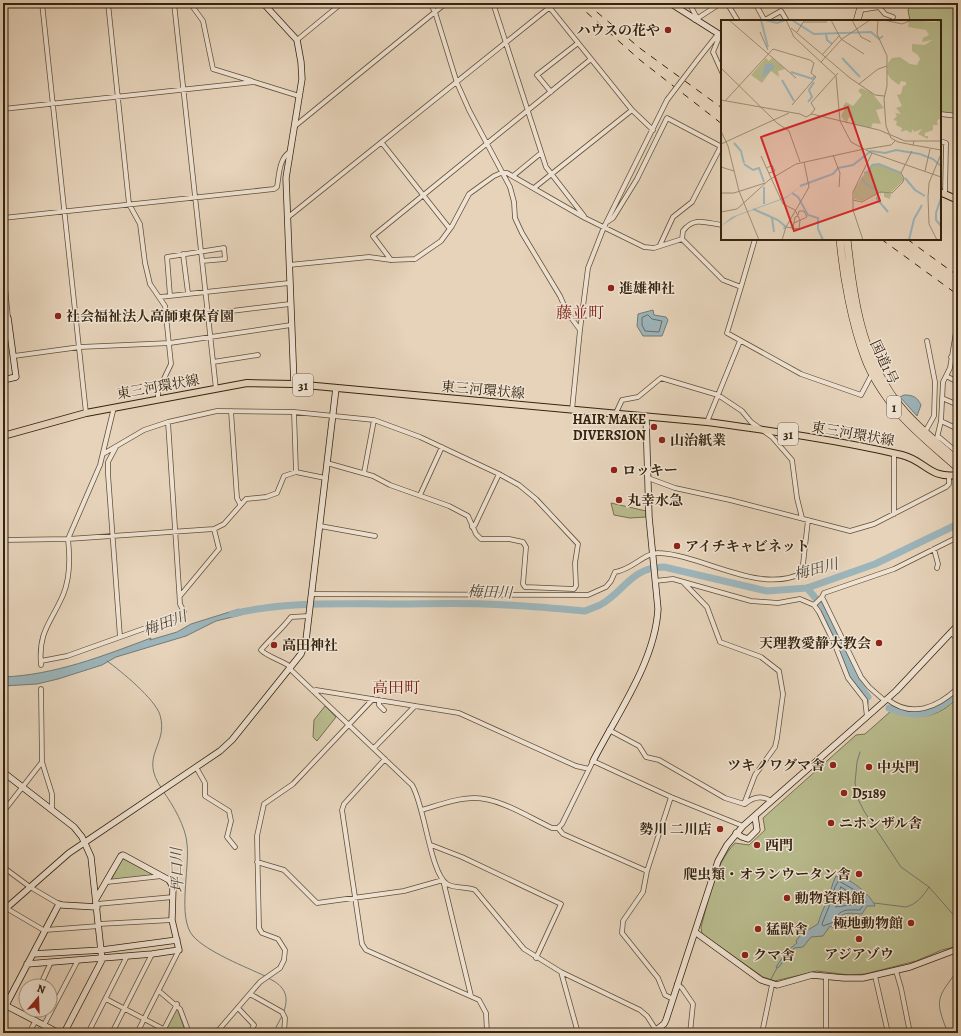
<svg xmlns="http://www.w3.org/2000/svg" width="961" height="1036" viewBox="0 0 961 1036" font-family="Alegreya,'Noto Serif JP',serif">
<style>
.green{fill:#b8bb8d;stroke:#76704e}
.water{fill:#9cb5bb;stroke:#727b76}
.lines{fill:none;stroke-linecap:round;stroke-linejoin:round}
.shore{stroke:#686c64;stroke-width:1}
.stream{stroke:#727b76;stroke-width:1}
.river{stroke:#9cb5bb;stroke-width:7}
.street-casing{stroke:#605039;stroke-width:5.5}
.secondary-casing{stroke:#34240e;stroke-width:7}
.primary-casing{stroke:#34240e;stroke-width:8}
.highway-casing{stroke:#34240e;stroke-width:8}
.street{stroke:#efe2d2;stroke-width:4}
.secondary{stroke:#efe2d2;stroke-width:5.5}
.primary{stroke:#e6d3ba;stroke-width:6}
.highway{stroke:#e6d3ba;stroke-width:7}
.rail{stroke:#34240e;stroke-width:1;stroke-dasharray:7 7;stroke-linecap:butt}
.street-bridge-casing{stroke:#605039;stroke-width:5.5;stroke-linecap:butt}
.street-bridge{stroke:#efe2d2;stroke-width:4}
.poi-dot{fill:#8f2418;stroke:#efe2d2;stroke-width:1.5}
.labels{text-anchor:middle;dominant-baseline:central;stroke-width:3;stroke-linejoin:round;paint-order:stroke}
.shield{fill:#efe2d2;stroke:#6c5d49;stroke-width:1}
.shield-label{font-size:13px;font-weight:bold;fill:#34240e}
.poi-label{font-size:14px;font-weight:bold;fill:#34240e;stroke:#efe2d2;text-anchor:start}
.street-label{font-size:14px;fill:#34240e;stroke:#efe2d2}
.water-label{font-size:15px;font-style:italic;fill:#4e4839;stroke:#efe2d2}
.quarter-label{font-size:16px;fill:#7a1f14;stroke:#efe2d2}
.inset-river{fill:none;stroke:#9cb5bb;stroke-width:2}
.inset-road{fill:none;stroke:#9f8d75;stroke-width:1}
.view{fill:#d62828;fill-opacity:0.15;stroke:#d62828;stroke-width:2}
.inset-edge{fill:none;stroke:#34240e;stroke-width:2}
</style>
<rect width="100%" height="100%" fill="#e6d3ba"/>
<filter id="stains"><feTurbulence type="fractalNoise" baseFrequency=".005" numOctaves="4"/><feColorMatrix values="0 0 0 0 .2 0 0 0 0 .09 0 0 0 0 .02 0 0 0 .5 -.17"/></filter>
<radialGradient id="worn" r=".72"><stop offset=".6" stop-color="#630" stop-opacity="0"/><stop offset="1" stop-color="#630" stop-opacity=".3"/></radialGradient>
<path class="green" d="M912,3H958V115L940,113V21H910L908,10Z
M611,503L646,511V517L630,518L614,515Z
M958,697V946L942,950L916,961L865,974L849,975L817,971L775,981L763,977L702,934L701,927C709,899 714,865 735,843L749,845L765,830L763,818L856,735L865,734L891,711C917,721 939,718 958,697Z
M325,706L336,717L317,741L313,737L314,720Z
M122,858L157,876L111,880Z
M177,1008L186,1033H175L166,1028Z"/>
<path class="water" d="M653,310L654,315L666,317L668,320L662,336H643L637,326L638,314Z
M904,395C913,395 917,397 921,405L917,416L900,397Z
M239,609L241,615L216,621L186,636L116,657L102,665L58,679L37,684L3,686V677C55,675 103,656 151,638L150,640L177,632L191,624Z
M836,876C848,876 871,895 875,906H867L862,914C855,914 842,910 839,920C838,923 839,927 838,930L830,926L823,936L811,937L803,947L794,948L778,968L776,967L787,951L797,943L796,941L801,934L818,924C820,916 823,910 826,903C831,894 831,885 836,876Z"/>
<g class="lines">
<path class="shore" d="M648,315L652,319L662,321L659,332L645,331L642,325V318Z
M839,881L858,892L866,901L860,910C848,910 839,908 834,922L823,926L822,924L830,904L835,887Z
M841,887L858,898L857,904L836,907Z"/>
<path class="stream" d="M107,661C121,671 155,699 160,715C169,746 138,755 162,789
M868,704V697
M860,752L857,762L855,783L859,801L864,811L901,867L929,887L958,920
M163,791C173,805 186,827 187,844C190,868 177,918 193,936C207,952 246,967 265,976
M874,903L906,907C917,904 923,896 929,887
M268,978C283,985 290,994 284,1011
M771,979L777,968
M273,1033L282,1016
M948,1033C934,999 937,998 958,970"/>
<path class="river" d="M807,588L824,608L855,679L868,697
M232,614C285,601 340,604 394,604C425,604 455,603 485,604C519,605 552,608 585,611C590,609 595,607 600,605C624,592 631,567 664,567L767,591L807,588L875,564L958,524
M889,708C920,720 934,714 958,693"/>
<g class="street-casing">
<path id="street" d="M42,3L86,413
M108,3L129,204L140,224L145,263L150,284L165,306L171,364L158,391V399
M174,3L216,389
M190,3L203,21L213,69L252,81
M430,3L435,12L457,83L469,110L510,187L514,202L515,218L522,233L560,296L567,312L580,330
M493,3L546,167L584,216
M546,3L632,110L653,130
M689,3L697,18
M727,3L738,21
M755,3L765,21
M860,10L879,7L885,14L893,17
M695,20L721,3
M765,20L781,11L787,21
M720,35L713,52L722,72
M297,40L342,3
M699,58L718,34
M551,92L537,75L578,43
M3,109L254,82L299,96
M940,114L958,116
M295,126L446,3
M940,141L946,143L945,194
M382,143L450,229
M513,176L541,153
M534,188L632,110
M3,218L274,189L277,187C279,176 279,158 290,152
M287,218L550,7
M607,222L613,218L637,179L667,118L722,147
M958,226V231
M682,239L683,231C694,216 706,223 722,225
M660,245L673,217L692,202L721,146
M183,254L188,293
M391,260L373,236L591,59
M289,265L369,257L391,260L415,259L441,241L452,226L469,194L494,176L501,173H507L585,218L644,247L654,248L682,239L723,280L741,287L727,333L801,374L861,395L872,374
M3,266L8,318
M741,287L755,239
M170,296L167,257L224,248L225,259L202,261
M160,297L289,283
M207,314L290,304
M14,356L80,347L170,343L291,325
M951,357L958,360
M213,362L258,355
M946,376L958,382
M942,398L958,405
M572,410L580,330L588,268L604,227L667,100
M231,411L237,498L240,504
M294,412L296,472
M615,415L622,400L638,397L661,378L718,395L742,411L751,422L772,437L792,460L797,498L802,518
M941,421L958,429
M707,422L740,341
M925,432L934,416L935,382L927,341
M939,437L958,453
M936,442L941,421L943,382L950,368L958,320
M116,447L108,462V474L120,637
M103,454L144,430L168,422L217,411L294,412L374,420L420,437L499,474L519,485L536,499L578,544L575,563L576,586L574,589L525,587L523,584L526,547L523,542L509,539H481L476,534L468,516L449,506L390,485L373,476L327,463
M894,454V514
M364,473L374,420
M648,478L675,488L730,500L850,531L874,524L946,487L949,484V476
M420,495L442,447
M320,526L375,536
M472,527L475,525L499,474
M3,540L68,539L214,529L224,524L246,499L266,497L277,493L284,476L296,472L325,478
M934,549L938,564L937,568
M655,581L673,579L751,601L778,603L800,599L814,605L822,597L824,593L894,569L958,537
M683,582L707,607L720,642L761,657L779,671L783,694L777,738L775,747L755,775L744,804
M311,594L588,595L606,587L611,581L615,572C632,570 645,552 659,553C703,555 760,595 802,573L808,520
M180,596L219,549L214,529
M822,597L861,677L869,687L885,701
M814,605L819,612L835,645L848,678L865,700L867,717
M951,633L958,639
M41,661L67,656L182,615L184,612L180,604L168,422
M41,665C38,631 51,623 63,595C70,579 70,557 68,539L100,465L114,407
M291,667C283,661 266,656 261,650C271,638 282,629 291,617L309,616
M290,669L412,785C425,806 430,873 447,884C455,889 466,886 475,890L524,949L561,972L640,1010L647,1016L656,1030
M313,691L316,690L459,713L576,766L589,769
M887,699C912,719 938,707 958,688
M379,700V705L384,710
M609,730L639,746L646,757L659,760L725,798L744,804
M374,748L415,706
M385,759L344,804L342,810L362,944L366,950L479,1000L486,1013L487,1033
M42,762L52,794V810
M196,767L205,783V796L229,811L231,821L227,837L235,847
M671,797L647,871L643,892L623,921L622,933L658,978L665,995L673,999
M745,804C753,797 762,795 771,801
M422,810C439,805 457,798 475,798C500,798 530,818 552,828H558L562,824L593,761L671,797L743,826
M3,812L42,762L41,689
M558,828L563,834L647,871
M431,845L462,857L561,904L536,958
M257,862L284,870L317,903L404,891L443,880L471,996
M3,867L30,887L59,904
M107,882L162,876
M97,904L173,897
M6,908L45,931
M99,924L172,920
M45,930L99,926
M896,971L901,988L910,1033
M561,972L578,1033
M826,976V1033
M875,976L888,1033
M677,984L682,988L693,1004L690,1033
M40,986L51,962
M159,991L180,1009L189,1033
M250,994L282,1012L285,1018L284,1033
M106,999L171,1033
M238,1008L254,1025L250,1033
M44,1025L78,960
M29,1033L36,1020
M88,1033L127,956
M112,1033L152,954
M137,1033L179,950
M162,1033L177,1004
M216,1033L260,982L280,968L284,960L285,950L278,939L262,933L259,928L257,836L264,804L293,784L373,699
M762,1033L772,985"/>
</g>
<g class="secondary-casing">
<path id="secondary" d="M263,3L297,40L301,62L302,79L286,178L294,384
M670,3L722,36
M3,318H8L16,377L3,380
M593,761C617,714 655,662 658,609L649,517L646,417
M3,772L74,827L82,837L91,857L102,960L64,1033
M736,833L742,837L748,839L757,830L755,816
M3,911L69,853L220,751L232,740L301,654L306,640L336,388
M695,932L761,980L777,985L812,975L844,978H863L910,967L958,949
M33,954L102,950L177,940
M27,964L152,954L179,950L172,920L173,887L169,880L123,855L121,856L96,899
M3,1004L59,1033
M6,1005L59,904L62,905L97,907
M658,1033L656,1030L664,1024L666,1020L718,861L727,845L743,826L896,691L958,625"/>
</g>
<g class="primary-casing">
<path id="primary" d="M940,192L958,200
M3,436L86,413L247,383L294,384L707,422C772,431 838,440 902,455C926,461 929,479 958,475"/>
</g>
<g class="highway-casing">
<path id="highway" d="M857,21L862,3
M840,239C843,275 852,324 865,358C872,377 885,396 898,412C916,433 938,450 958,468
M847,239C853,296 861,354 896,401C913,424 937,442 958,461"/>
</g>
<use href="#street" class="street"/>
<use href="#secondary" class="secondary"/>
<use href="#primary" class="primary"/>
<use href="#highway" class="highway"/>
<path class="rail" d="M576,3L640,60L722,124
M586,3L641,49L722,108
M881,239L958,295
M907,239L958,276"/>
<g class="street-bridge-casing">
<path id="street-bridge" d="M667,100L699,58"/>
</g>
<use href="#street-bridge" class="street-bridge"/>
</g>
<g class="poi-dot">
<circle cx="668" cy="30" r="4"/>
<circle cx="611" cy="288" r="4"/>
<circle cx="58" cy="316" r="4"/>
<circle cx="654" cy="427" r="4"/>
<circle cx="662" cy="440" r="4"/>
<circle cx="614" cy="470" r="4"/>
<circle cx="619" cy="500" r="4"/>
<circle cx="677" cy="546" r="4"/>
<circle cx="879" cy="643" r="4"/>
<circle cx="274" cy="645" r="4"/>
<circle cx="833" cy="765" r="4"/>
<circle cx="869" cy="767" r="4"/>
<circle cx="844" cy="793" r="4"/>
<circle cx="831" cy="823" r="4"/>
<circle cx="720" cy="829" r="4"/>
<circle cx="757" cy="845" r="4"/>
<circle cx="859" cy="874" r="4"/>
<circle cx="787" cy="898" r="4"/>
<circle cx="911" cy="923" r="4"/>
<circle cx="758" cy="929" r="4"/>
<circle cx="859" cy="939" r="4"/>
<circle cx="745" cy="955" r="4"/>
</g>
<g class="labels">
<g class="shield">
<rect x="293" y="374" width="20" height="22" rx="3"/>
<rect x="887" y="396" width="14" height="22" rx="3"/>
<rect x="778" y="423" width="20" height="22" rx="3"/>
</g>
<g class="shield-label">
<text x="303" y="385">31</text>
<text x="894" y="407">1</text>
<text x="788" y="434">31</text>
</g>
<g class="poi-label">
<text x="660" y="30" text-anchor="end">ハウスの花や</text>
<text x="619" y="288">進雄神社</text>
<text x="66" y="316">社会福祉法人高師東保育園</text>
<text x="646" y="419" text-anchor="end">HAIR MAKE<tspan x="646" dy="16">DIVERSION</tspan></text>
<text x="670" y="440">山治紙業</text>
<text x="622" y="470">ロッキー</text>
<text x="627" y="500">丸幸水急</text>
<text x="685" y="546">アイチキャビネット</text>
<text x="871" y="643" text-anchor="end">天理教愛静大教会</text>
<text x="282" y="645">高田神社</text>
<text x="825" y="765" text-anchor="end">ツキノワグマ舎</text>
<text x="877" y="767">中央門</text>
<text x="852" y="793">D5189</text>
<text x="839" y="823">ニホンザル舎</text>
<text x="712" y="829" text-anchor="end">勢川 二川店</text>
<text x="765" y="845">西門</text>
<text x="851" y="874" text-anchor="end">爬虫類・オランウータン舎</text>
<text x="795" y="898">動物資料館</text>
<text x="903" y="923" text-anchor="end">極地動物館</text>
<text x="766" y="929">猛獣舎</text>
<text x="859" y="954" text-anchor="middle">アジアゾウ</text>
<text x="753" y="955">クマ舎</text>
</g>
<g class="street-label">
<text transform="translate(884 362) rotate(65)">国道1号</text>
<text transform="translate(158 387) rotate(-10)">東三河環状線</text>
<text transform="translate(483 390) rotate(5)">東三河環状線</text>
<text transform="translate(853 434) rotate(10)">東三河環状線</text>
</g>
<g class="water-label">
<text transform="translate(816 569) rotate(-15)">梅田川</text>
<text transform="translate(490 592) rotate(2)">梅田川</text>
<text transform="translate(165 623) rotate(-20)">梅田川</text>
<text transform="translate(177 870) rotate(-91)">坪口川</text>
</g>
<g class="quarter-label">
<text x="580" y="313">藤並町</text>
<text x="396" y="688">高田町</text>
</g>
</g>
<g transform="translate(721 20)">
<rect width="220" height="220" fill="#e6d3ba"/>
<path d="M188,0L214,2L220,0V98L216,101L217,105H212V110L204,113V116H207V119L197,114L201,109L193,112L192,109L190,113L185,110L180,112L181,108L175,105L176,101L172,100L176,96L174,93L180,94L175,88L181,86L176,75L180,74L182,66L185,65V62L180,61L178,65L170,59L166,53L167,43L171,38L179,37L189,44L196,45L199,39L197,35L191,31V24L204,25L211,20L201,22L202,18L208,15L205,10L187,7ZM45,38L48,41L51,38L64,49L57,51L58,57L50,51L41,63L30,55ZM140,68L151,73L163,88L155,90L160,104L152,103L150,108L134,105L131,97L127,98L126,104L120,96L124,88L122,86L125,82L132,86L141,75L137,71ZM152,145H160L179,153L183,158L181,162L168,174H170L169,179L163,177V173H160V177L159,172L141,181L133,179V170L141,157Z" fill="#b8bb8d"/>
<path d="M49,43L54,47L40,59L44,45ZM81,165L65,178L16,196L0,206L11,197L65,177Z" fill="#9cb5bb"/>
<path class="inset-river" d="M40,0L47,27M44,0L56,3L65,0M71,0L93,14L150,12L158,19L162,16M105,14L106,20L111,24M121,38L139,57M70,52L92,59L93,56M61,60L73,81M87,82L91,77L88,70L93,62M13,123L20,131L23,143M23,144L32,150L38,148L43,162M143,153L147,152L151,145L158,144L180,153M141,158L144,163L157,171M184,158L194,170L204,176M79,166L112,154L117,148L132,145L150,131L164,133L175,130L199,134L212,139L220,146M43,167V184M71,173L77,177L87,195L97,198V209L102,220M157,175L156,179L167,192M220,178L215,193V200L220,206M32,189L57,200L64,206L63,209M51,198L53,212M188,220L193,199L201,185"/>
<path class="inset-road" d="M8,0L75,58M65,0L73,17L115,56L119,101L130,122L151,133L220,157M110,0L120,19L143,34M131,0L140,17L150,22M157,0L156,14L166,36V66L163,79L165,106L170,118L177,122L192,125L193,121M163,0L181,4L191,0M83,2H106M70,8L129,58L154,75L163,76M39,12L47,30M76,12L83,1M102,34L118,16M100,42L121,19L149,0M0,48L56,103L68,111L79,142M138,64L157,49L166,46M0,80L79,94L85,97L91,94L158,110L184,121H220M4,81L52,29L89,40L93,43L90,53L95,57L71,85M90,94L94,89L90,83L117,53M0,111L7,126L18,171L38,220M0,124L68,93M192,125L220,130M145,129L170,125L175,120M112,135L119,153L118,167M40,136L62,184L74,190L79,200L78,209L65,207M0,147L13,151M46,148L51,145L54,151L48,153M204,151L209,129M0,173H13L44,163M132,180L141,182L159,172L171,173L182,162L183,158L180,153L191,131M0,192L16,189L48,160L75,144L143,129M73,203L86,197L83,191H78L77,195M72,208L74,197L77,196M61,220L65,207L88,167L83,142M142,220L132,190V172L151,133M216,220L208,204L207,177L208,163L220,134"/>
<path class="view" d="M127,87L159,181L73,211L40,117Z"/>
<rect width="220" height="220" class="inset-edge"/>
</g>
<rect width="961" height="1036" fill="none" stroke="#e6d3ba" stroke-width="16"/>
<rect x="4" y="4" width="953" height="1028" fill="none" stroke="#34240e" stroke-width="2"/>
<rect x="8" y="8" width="945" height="1020" fill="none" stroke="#34240e"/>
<g transform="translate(38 998) rotate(19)"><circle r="19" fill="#efe2d2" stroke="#a49684"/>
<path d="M0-3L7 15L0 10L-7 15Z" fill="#8f2418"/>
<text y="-6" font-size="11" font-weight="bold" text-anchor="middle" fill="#34240e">N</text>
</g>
<rect width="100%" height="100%" filter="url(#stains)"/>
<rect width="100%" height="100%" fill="url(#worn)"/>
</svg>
